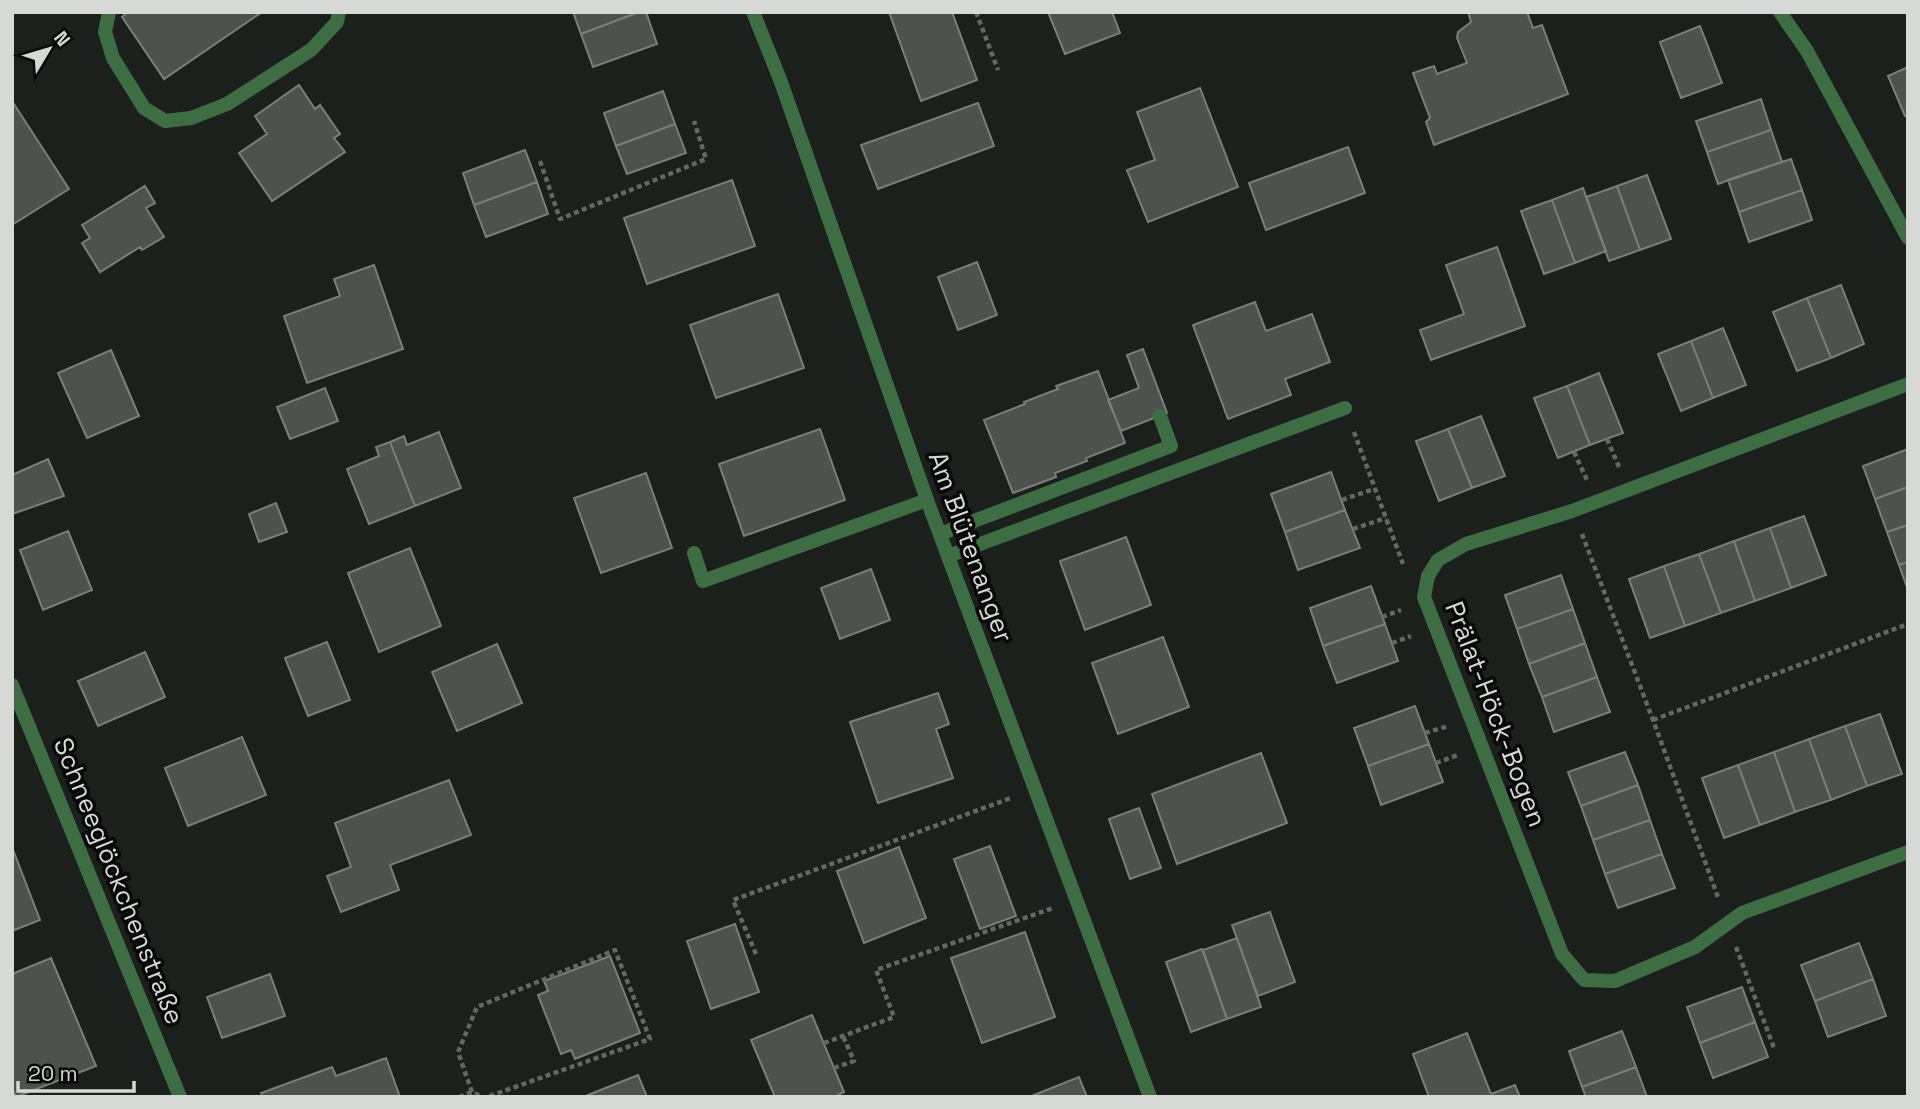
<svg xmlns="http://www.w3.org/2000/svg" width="1920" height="1109" viewBox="0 0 1920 1109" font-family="'Space Grotesk',sans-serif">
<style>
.building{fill:#4d524d;stroke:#797f79;stroke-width:2}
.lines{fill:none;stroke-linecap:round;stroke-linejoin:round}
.path{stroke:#646764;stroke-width:4.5;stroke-dasharray:5 3.5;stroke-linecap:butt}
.lane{stroke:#3e6d43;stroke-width:14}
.street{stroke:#3e6d43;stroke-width:14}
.labels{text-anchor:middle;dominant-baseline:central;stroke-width:7;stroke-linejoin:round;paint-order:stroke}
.street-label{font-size:26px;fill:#d6d9d6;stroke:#080908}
</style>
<rect width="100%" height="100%" fill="#1c201c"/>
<path class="building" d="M128,12H262L164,79L122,17Z
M573,12H639L581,34Z
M639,12H646L657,44L593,67L581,34Z
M889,12H952L977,80L921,101Z
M1048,12H1112L1120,33L1065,54Z
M1468,12H1527L1533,28L1542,25L1568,94L1434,145L1426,122L1430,118L1413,73L1434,66L1437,74L1467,63L1457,38L1458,32L1471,22Z
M1700,26L1722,83L1681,98L1660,42Z
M1908,67V115L1905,116L1888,76Z
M299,85L315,109L320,105L340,134L334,138L345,152L272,201L239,153L267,134L255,116Z
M1200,88L1238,187L1148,222L1127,170L1155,160L1137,112Z
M663,91L675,124L616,146L604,113Z
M1761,99L1771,130L1707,152L1696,121Z
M12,101L69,189L12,225Z
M978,103L994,146L878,189L861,145Z
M675,124L686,153L627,174L616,146Z
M1771,130L1782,162L1718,184L1707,152Z
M1348,147L1365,193L1266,230L1249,183Z
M525,150L537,182L474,205L463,173Z
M1791,159L1802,190L1739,212L1728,180Z
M1647,175L1671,239L1640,250L1617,186Z
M732,180L755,246L647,284L624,218Z
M537,182L548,214L486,237L474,205Z
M145,186L155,203L146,208L164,237L142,250L140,247L100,272L82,243L90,238L82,225Z
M1617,186L1640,250L1609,261L1586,197Z
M1583,188L1606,251L1575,263L1552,200Z
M1802,190L1812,220L1749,242L1739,212Z
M1552,200L1575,263L1544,274L1521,211Z
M1497,247L1525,326L1431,360L1420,330L1464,314L1446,265Z
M977,262L997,315L958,330L938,277Z
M374,265L403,349L307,383L284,316L340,296L334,279Z
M1841,285L1864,344L1831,358L1807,298Z
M778,294L804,368L716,398L690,325Z
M1807,298L1831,358L1797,371L1773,312Z
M1255,302L1266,331L1312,314L1330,362L1285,379L1291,395L1228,419L1193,325Z
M1723,328L1746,385L1713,398L1691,341Z
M1691,341L1713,398L1681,411L1658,354Z
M1143,349L1167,413L1121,431L1108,400L1139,388L1127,355Z
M111,350L139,416L87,438L58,373Z
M1098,371L1125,443L1086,458L1087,461L1055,473L1056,477L1013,493L984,420L1025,404L1024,402L1058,389L1056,386Z
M1599,373L1623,433L1590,445L1567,386Z
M1567,386L1590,445L1558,458L1534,398Z
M325,388L338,421L290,439L277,407Z
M1481,416L1505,476L1472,488L1448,429Z
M820,429L845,500L744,536L719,464Z
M1448,429L1472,488L1439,501L1416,441Z
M439,432L461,488L415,506L390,442L404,436L407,445Z
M390,442L415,506L369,524L347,469L379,456L376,447Z
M1908,449V487L1875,499L1863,466Z
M48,459L64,496L12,514V475Z
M1331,472L1345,510L1285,532L1271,494Z
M646,473L672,548L601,573L574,498Z
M1908,487V525L1887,532L1875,499Z
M276,503L287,532L259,542L249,514Z
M1345,510L1360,548L1298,570L1285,532Z
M1804,516L1826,575L1791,588L1770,528Z
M1908,525V562L1899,565L1887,532Z
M1770,528L1791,588L1755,601L1734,541Z
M68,531L92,590L43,610L20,550Z
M1126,537L1151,605L1085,630L1060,561Z
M1734,541L1755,601L1721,613L1699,554Z
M410,548L441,626L379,652L348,573Z
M1699,554L1721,613L1685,626L1664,566Z
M1908,562V590L1899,565Z
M1664,566L1685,626L1650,638L1629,579Z
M871,569L890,620L840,639L821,588Z
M1561,575L1573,609L1517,629L1505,595Z
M1371,586L1385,624L1323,646L1310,608Z
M1573,609L1585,643L1529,664L1517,629Z
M1385,624L1398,661L1337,683L1323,646Z
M1163,637L1189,707L1118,734L1092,663Z
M327,642L350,700L308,716L285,658Z
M1585,643L1597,677L1542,697L1529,664Z
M497,644L522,703L457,731L432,672Z
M145,652L165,697L98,726L78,681Z
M1597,677L1610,712L1554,732L1542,697Z
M938,693L949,724L936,729L953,778L878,803L850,722Z
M1415,706L1429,744L1368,766L1354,728Z
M1880,714L1902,774L1867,786L1845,726Z
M1845,726L1867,786L1831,800L1809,739Z
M242,737L266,795L188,826L165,768Z
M1809,739L1831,800L1795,812L1774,752Z
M1429,744L1443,782L1381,805L1368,766Z
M1625,752L1638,785L1581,806L1568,772Z
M1774,752L1795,812L1760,825L1738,765Z
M1261,753L1287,823L1177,864L1152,794Z
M1738,765L1760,825L1724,838L1702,778Z
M449,780L471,835L390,865L399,890L341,912L327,876L351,867L335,823Z
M1638,785L1650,820L1593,840L1581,806Z
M1139,808L1161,868L1130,879L1109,819Z
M1650,820L1662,854L1605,874L1593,840Z
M990,846L1016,916L980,929L954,859Z
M12,847L40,920L12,931Z
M899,847L926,918L864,943L837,871Z
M1662,854L1675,888L1618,908L1605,874Z
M1270,912L1295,982L1258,996L1232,925Z
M735,924L759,992L711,1009L687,941Z
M1025,932L1055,1017L982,1043L951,958Z
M1237,938L1261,1007L1227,1019L1203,950Z
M1859,943L1873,979L1815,1001L1801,965Z
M1202,949L1227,1019L1191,1032L1166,962Z
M610,956L640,1033L575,1059L571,1050L561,1054L538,995L548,991L544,981Z
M51,958L96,1066L16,1097L12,1088V974Z
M270,974L285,1016L222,1038L207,997Z
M1873,979L1886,1016L1828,1037L1815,1001Z
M1742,987L1755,1022L1700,1043L1687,1007Z
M812,1015L844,1092L834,1097H775L751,1040Z
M1755,1022L1768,1057L1713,1078L1700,1043Z
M1622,1031L1636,1067L1582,1087L1569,1051Z
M1467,1033L1491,1094L1515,1085L1520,1097H1429L1413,1054Z
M386,1058L400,1097H263L261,1093L332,1067L336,1076Z
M1636,1067L1647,1097H1586L1582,1087Z
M638,1075L647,1097H583Z
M1079,1077L1087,1097H1029Z"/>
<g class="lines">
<path class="path" d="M976,12L998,70
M540,161L560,219L706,159L694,121
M1354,432L1403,564
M1607,439L1619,467
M1574,452L1587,480
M1342,500L1374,489
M1353,529L1386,518
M1582,534L1653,720L1719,900
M1382,617L1401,610
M1392,643L1411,636
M1653,720L1908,624
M1425,733L1448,726
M1436,763L1458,755
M1736,947L1774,1048
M756,954L733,900L1011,798
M824,1043L894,1017L876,970L1053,908
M834,1068L854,1061L843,1036
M472,1092L458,1052L477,1007L615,950L650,1039L487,1097
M459,1097L472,1092L482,1097"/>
<path class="lane" d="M109,12L105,32L113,58L144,108L165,121L191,118L227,104L311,50L337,22L339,12
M940,534L1171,446L1160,416
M694,553L703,581L927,500
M948,556L1345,408"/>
<path class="street" d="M753,12L781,82L927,500L1150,1097
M1780,12L1807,51L1908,238
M1908,384L1572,511L1466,544L1438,560L1428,576L1424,597L1562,954L1584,980L1615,981L1695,947L1742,913L1908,852
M12,685L180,1097"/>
</g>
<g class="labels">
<g class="street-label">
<text transform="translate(971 547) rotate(70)">Am Blütenanger</text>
<text transform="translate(1496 714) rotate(69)">Prälat-Höck-Bogen</text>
<text transform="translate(119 881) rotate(68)">Schneeglöckchenstraße</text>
</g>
</g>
<rect width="1920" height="1109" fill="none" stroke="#d6d9d6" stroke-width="28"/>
<g transform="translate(49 49) rotate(52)" stroke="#080908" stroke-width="5" paint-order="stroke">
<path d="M0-5L12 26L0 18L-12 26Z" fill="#d6d9d6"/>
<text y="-10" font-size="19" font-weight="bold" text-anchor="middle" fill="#d6d9d6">N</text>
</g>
<path d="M18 1081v10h116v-10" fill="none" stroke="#d6d9d6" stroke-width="3.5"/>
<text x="28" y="1081" font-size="21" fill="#d6d9d6" stroke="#080908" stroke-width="5" paint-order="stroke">20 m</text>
</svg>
